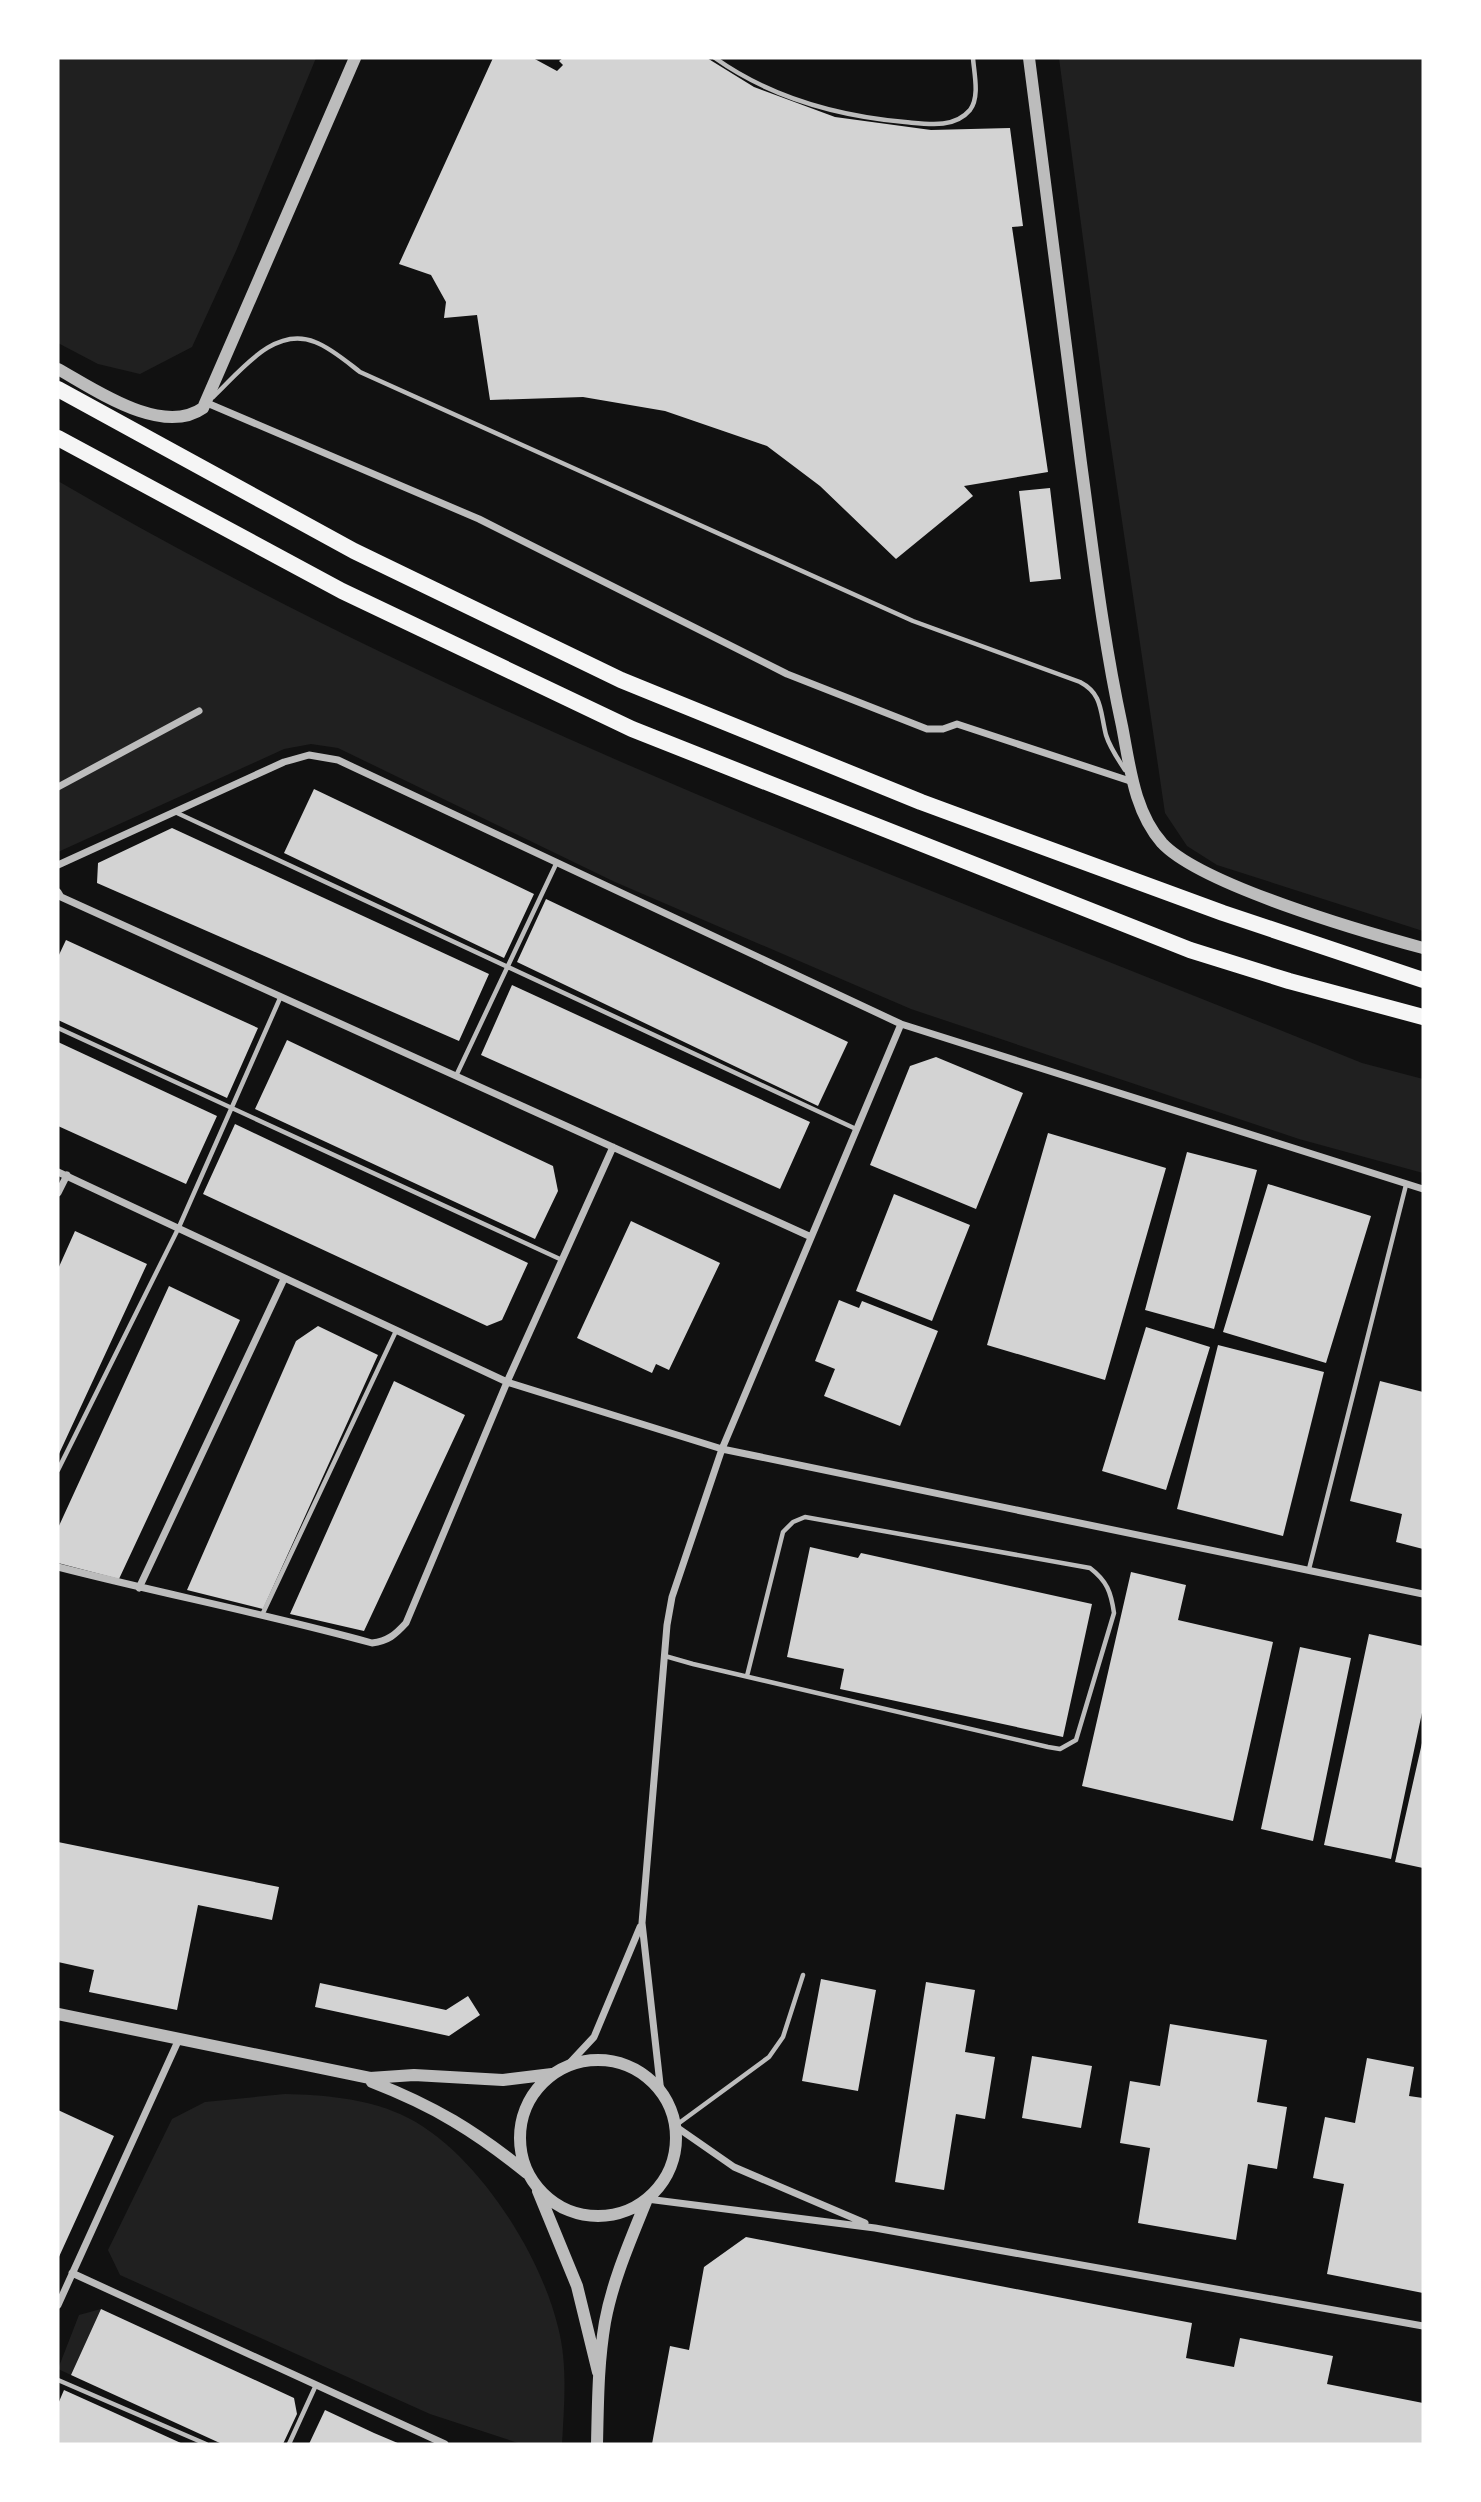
<svg xmlns="http://www.w3.org/2000/svg" width="1481" height="2502" viewBox="0 0 1481 2502" font-family="Raleway,sans-serif">
<style>
.green{fill:#202020}
.building{fill:#d3d3d3}
.lines{fill:none;stroke-linecap:round;stroke-linejoin:round}
.service{stroke:#bcbcbc;stroke-width:4.5}
.minor{stroke:#bcbcbc;stroke-width:7}
.tertiary{stroke:#bcbcbc;stroke-width:12}
.trunk{stroke:#f5f5f5;stroke-width:16}
</style>
<rect width="100%" height="100%" fill="#111"/>
<path class="green" d="M58,58H316L236,251L192,347L140,374L98,364L58,343Z
M1059,58H1423V931L1217,865L1187,846L1165,813L1106,412Z
M58,481C468,721 922,885 1362,1063L1423,1079V1173L1299,1139L911,1009L615,882L338,748L311,744L284,749L58,852Z
M285,2094C323,2095 364,2098 400,2114C473,2146 540,2252 558,2327C568,2365 564,2405 562,2444H521L430,2414L120,2275L108,2250L172,2119L205,2102Z
M101,2309L71,2375L58,2369L79,2315Z"/>
<path class="building" d="M493,58H533L557,71L563,65L559,61L563,58H707L754,87L835,117L931,130L1010,128L1023,226L1012,227L1048,472L964,486L973,496L896,559L820,486L767,446L665,411L583,397L490,400L477,315L444,318L446,302L431,275L399,264Z
M1050,488L1061,579L1030,582L1019,491Z
M314,789L534,894L504,958L284,853Z
M172,828L489,974L459,1041L97,883L98,863Z
M546,899L848,1042L818,1106L517,962Z
M66,940L258,1028L227,1098L58,1020V957Z
M512,985L810,1122L780,1189L481,1055Z
M287,1040L553,1166L558,1191L535,1239L255,1109Z
M58,1042L217,1116L186,1184L58,1126Z
M936,1057L1023,1093L976,1209L870,1165L910,1066Z
M235,1124L528,1263L502,1320L487,1326L203,1194Z
M1048,1133L1166,1168L1105,1380L987,1345Z
M1187,1152L1257,1170L1214,1329L1145,1310Z
M1268,1184L1371,1216L1326,1363L1223,1332Z
M894,1194L970,1225L932,1321L856,1291Z
M631,1221L720,1263L669,1370L656,1364L652,1373L577,1338Z
M75,1231L147,1264L58,1456V1269Z
M169,1286L240,1320L119,1579L58,1563V1528Z
M839,1300L859,1308L862,1301L938,1331L900,1426L824,1396L835,1369L815,1361Z
M318,1326L378,1355L263,1609L187,1590L296,1341Z
M1146,1327L1210,1347L1166,1490L1102,1471Z
M1218,1345L1324,1372L1283,1536L1177,1509Z
M394,1381L465,1415L364,1631L290,1614Z
M1380,1381L1423,1392V1549L1396,1542L1402,1514L1350,1501Z
M810,1547L858,1558L861,1553L1092,1604L1063,1737L840,1689L844,1669L787,1657Z
M1131,1572L1186,1585L1178,1620L1273,1642L1233,1821L1082,1786Z
M1369,1634L1423,1646V1708L1391,1859L1324,1845Z
M1300,1647L1351,1658L1313,1841L1261,1829Z
M1422,1743H1423V1868L1395,1862Z
M58,1842L279,1887L272,1920L198,1905L177,2010L89,1992L94,1970L58,1962Z
M821,1979L876,1990L858,2091L802,2081Z
M926,1982L975,1990L965,2052L995,2057L985,2119L956,2114L944,2190L895,2182Z
M320,1983L446,2010L468,1996L480,2015L449,2036L315,2007Z
M1170,2024L1267,2040L1257,2102L1287,2107L1277,2169L1248,2164L1236,2240L1138,2223L1150,2148L1120,2143L1130,2081L1160,2086Z
M1032,2056L1092,2066L1081,2128L1022,2118Z
M1367,2058L1414,2067L1409,2096L1423,2098V2293L1327,2274L1344,2184L1313,2178L1325,2117L1355,2123Z
M58,2110L114,2136L58,2259Z
M746,2237L1192,2323L1186,2358L1234,2367L1240,2338L1333,2356L1327,2384L1423,2403V2444H652L670,2346L689,2350L704,2267Z
M101,2309L294,2398L297,2414L283,2444H222L71,2375Z
M64,2390L115,2413L183,2444H58V2404Z
M325,2410L374,2433L400,2444H309Z"/>
<g class="lines">
<path class="service" d="M715,58C770,97 838,116 905,122C927,124 954,129 970,110C980,97 974,73 973,58
M213,397C240,372 274,325 315,342C331,348 347,362 360,372L913,621L1080,682C1103,694 1100,712 1106,735C1110,748 1118,759 1125,770
M175,812L856,1129
M58,1028L562,1260
M456,1076L557,862
M58,1470L179,1227L281,996
M1309,1569L1406,1185
M263,1613L396,1331
M665,1656L693,1664L1048,1747L1060,1749L1076,1740L1114,1613C1111,1592 1107,1581 1090,1568L805,1517L793,1522L783,1532L747,1676
M675,2126L769,2057L783,2037L803,1975
M58,2380L206,2444
M289,2444L316,2385"/>
<path class="minor" d="M207,403L479,519L787,674L927,729H943L957,724L1133,782
M58,787L199,711
M58,865L284,762L309,755L338,760L901,1024L1423,1189
M58,892L61,897L809,1236
M58,1172L507,1382L722,1449L1423,1594
M58,1193L67,1175
M58,1567C163,1594 267,1614 372,1643C388,1641 395,1635 406,1623L507,1382L613,1147
M139,1588L284,1279
M566,2067L594,2037L640,1927
M661,2093L642,1923L667,1625L672,1597L722,1449L901,1024
M675,2126L734,2167L865,2223
M647,2199L875,2228L1423,2326
M72,2273L445,2444
M58,2305L179,2039"/>
<path class="tertiary" d="M1029,58C1046,193 1063,328 1081,463C1093,551 1103,639 1122,726C1130,767 1134,811 1162,843C1201,885 1364,932 1423,948
M58,369C94,389 162,437 203,408L355,58
M58,2014L370,2078L414,2075L503,2080L552,2074
M520 2138a78 78 0 1 1 156 0a78 78 0 1 1-156 0Z
M370,2078L372,2082C434,2106 475,2131 527,2173
M538,2191L577,2286L598,2372
M597,2444C598,2402 598,2363 605,2322C613,2279 631,2239 647,2199"/>
<path class="trunk" d="M58,389L354,551L621,680L921,802L1223,913L1423,980
M58,438L342,591L632,729L1190,950L1289,981L1423,1017"/>
</g>
<rect width="1481" height="2502" fill="none" stroke="#ffffff" stroke-width="119"/>
</svg>
